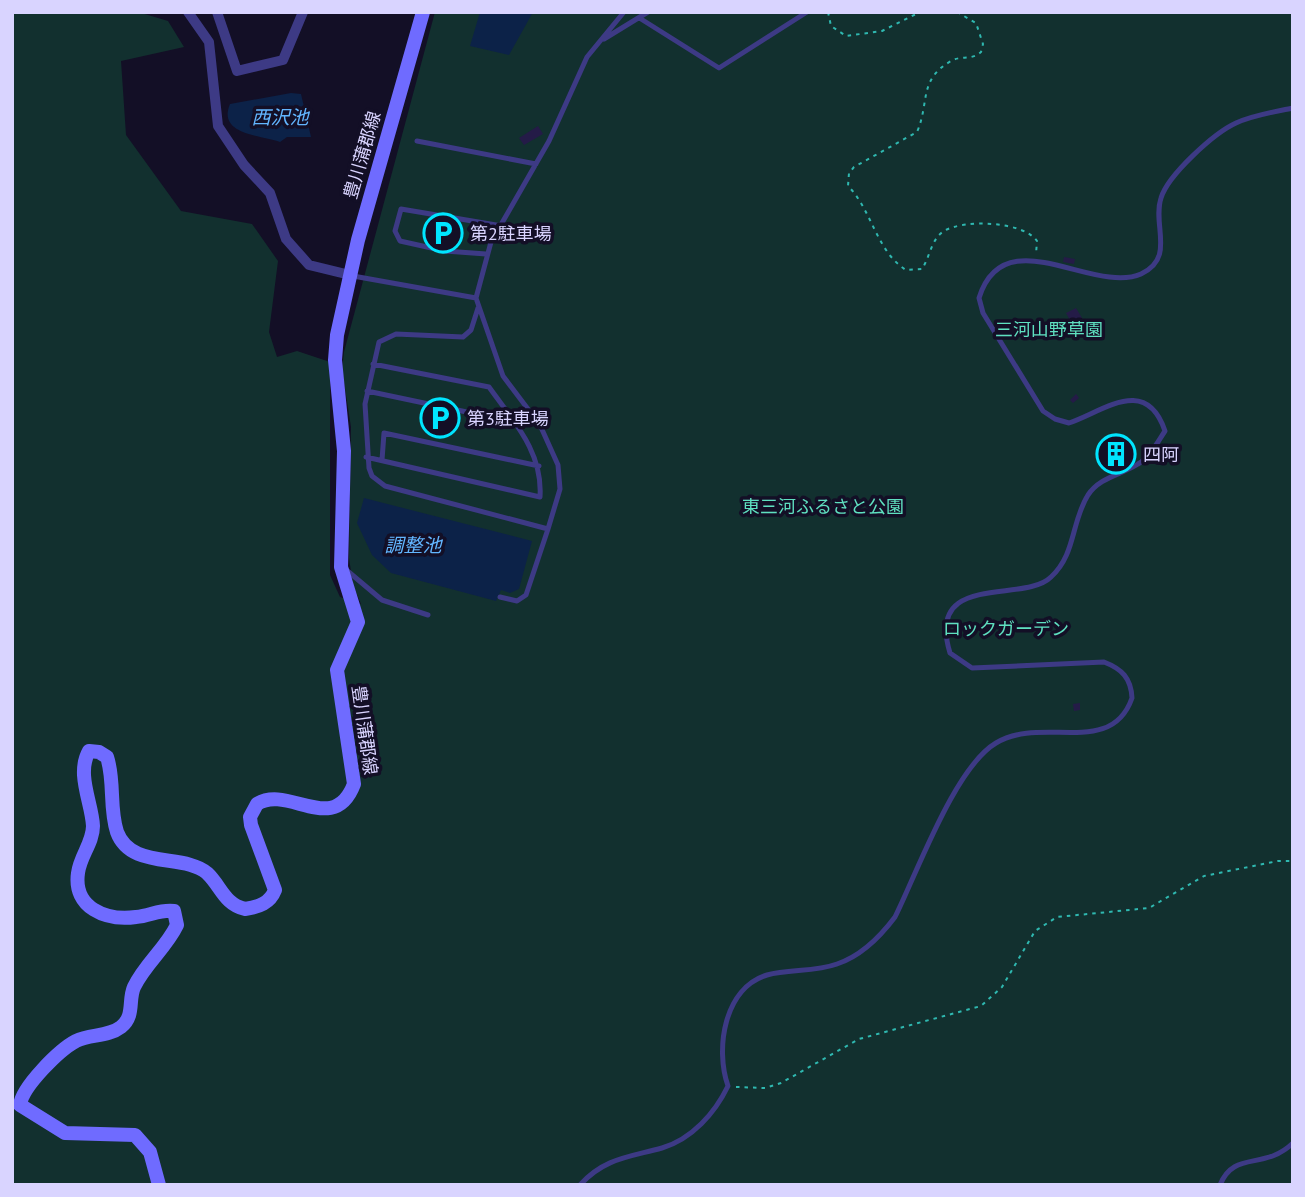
<svg xmlns="http://www.w3.org/2000/svg" width="1305" height="1197" viewBox="0 0 1305 1197" font-family="'PT Sans','Noto Sans JP',sans-serif">
<style>
.green{fill:#12302f}
.water{fill:#0c2248}
.building{fill:#241b47}
.lines{fill:none;stroke-linecap:round;stroke-linejoin:round}
.path{stroke:#2fb8b0;stroke-width:2;stroke-dasharray:3.5 5;stroke-linecap:butt}
.service{stroke:#3d3a85;stroke-width:5}
.minor{stroke:#3d3a85;stroke-width:10}
.secondary{stroke:#6f6bff;stroke-width:14}
.labels{text-anchor:middle;dominant-baseline:central;stroke-width:7;stroke-linejoin:round;paint-order:stroke}
.street-label{font-size:18px;fill:#d9d4ff;stroke:#130f26}
.poi-label{font-size:18px;fill:#d9d4ff;stroke:#130f26;text-anchor:start}
.park-label{font-size:18px;fill:#5fe0c0;stroke:#130f26}
.water-label{font-size:19px;font-style:italic;fill:#62b6ff;stroke:#130f26}
</style>
<rect width="100%" height="100%" fill="#130f26"/>
<path class="green" d="M12,12H138L168,21L184,47L121,61L126,135L181,211L252,224L278,261L269,332L277,357L297,351L330,362V575L340,597L361,604L353,585L349,558L351,427L342,369L344,352L435,12H1293V1185H12Z"/>
<path class="water" d="M480,12H533L509,55L470,46Z
M291,93L301,94L311,137H287L280,142C261,135 217,135 230,104Z
M364,498L532,541L519,589L510,593L501,590L496,601L391,573L372,555L357,523Z"/>
<path class="building" d="M538,126L543,134L524,145L519,138Z
M1064,257L1075,259L1074,264L1063,262Z
M1076,308L1085,323L1075,329L1066,313Z
M1076,394L1079,398L1073,403L1070,400Z
M1121,448L1124,453L1111,461L1108,455Z
M1080,703V710L1074,711L1073,704Z"/>
<g class="lines">
<path class="path" d="M828,12L831,26L846,36L882,31L920,12
M957,12L976,23L983,44L981,52C971,61 961,55 951,61C918,80 930,102 917,132L854,167L849,173L848,186C872,210 876,251 906,270L922,269C930,257 931,239 944,231C964,219 1023,221 1037,241L1036,254
M736,1087L765,1088L781,1083L859,1039L981,1006L1002,987L1035,931L1057,917L1149,908L1204,876L1278,861H1293"/>
<path class="service" d="M641,19L719,68L807,12
M604,39L648,12
M417,141L536,164
M486,254L445,251L400,241L395,231L401,209L502,226
M353,276L476,298
M478,308L471,330L463,337L396,334L379,342L365,404L369,468L372,476L385,486L548,529L560,489L558,465L540,425L503,376L476,298L491,242L549,141L587,57L624,12
M367,391L514,422
M366,457L540,497C543,452 514,422 489,387L373,364
M382,460L384,433L539,466
M344,568L382,600L428,615
M500,597L517,601L526,595L548,529
M580,1185C604,1158 630,1157 662,1148C692,1139 715,1113 728,1086C715,1049 724,988 767,975C789,969 815,972 837,964C861,956 880,937 895,917C917,873 955,767 996,743C1042,715 1111,758 1132,698C1131,678 1122,669 1104,662L972,668L950,653C925,571 1024,604 1051,577C1076,554 1071,522 1088,495C1100,477 1121,475 1138,464C1150,457 1157,443 1165,431C1146,375 1104,411 1069,423L1055,419L1043,411L983,313L979,298C1004,218 1093,295 1141,274C1176,258 1152,225 1161,198C1168,175 1214,133 1236,123C1253,115 1274,112 1293,108
M1220,1185C1234,1150 1264,1171 1293,1143"/>
<path class="minor" d="M188,12L209,42L218,126L244,165L270,193L286,239L309,265L350,275
M217,12L237,71L283,60L303,12"/>
<path class="secondary" d="M159,1185L150,1152L135,1135L65,1133L20,1105C22,1087 59,1050 76,1041C90,1034 108,1037 121,1027C135,1016 128,1000 134,987C145,964 166,948 177,925L174,911C160,909 150,916 136,917C106,921 73,908 78,873C80,856 93,843 93,826C92,803 76,774 89,751L99,752L107,757C115,781 109,808 117,832C131,870 184,853 207,873C221,886 224,904 245,909C259,907 270,903 275,890L251,825L250,817L257,804C288,784 334,837 354,784L337,670L358,622L341,567L344,451L335,360L337,335L358,240L423,12"/>
</g>
<defs>
<g id="parking-ring" transform="scale(2.0125)"><circle r="9.5" fill="#130f26" stroke="#00e5ff" stroke-width="1.5"/><path d="M-3.5-5.5H1a3.5 3.5 0 0 1 0 7H-1V5.5H-3.5ZM-1-3.4V-.6H.8a1.4 1.4 0 0 0 0-2.8Z" fill="#00e5ff"/></g>
<g id="building-ring" transform="scale(2.0125)"><circle r="9.5" fill="#130f26" stroke="#00e5ff" stroke-width="1.5"/><path d="M-4-6H4V6H1V3H-1V6H-4ZM-2.5-4.3h1.7v1.8h-1.7ZM.8-4.3h1.7v1.8H.8ZM-2.5-1h1.7V.8h-1.7ZM.8-1h1.7V.8H.8Z" fill="#00e5ff"/></g>
</defs>
<g fill-rule="evenodd">
<use href="#parking-ring" x="443" y="233"/>
<use href="#parking-ring" x="440" y="418"/>
<use href="#building-ring" x="1116" y="454"/>
</g>
<g class="labels">
<g class="street-label">
<text transform="translate(362 155) rotate(-74)">豊川蒲郡線</text>
<text transform="translate(365 730) rotate(82)">豊川蒲郡線</text>
</g>
<g class="poi-label">
<text x="470" y="233">第2駐車場</text>
<text x="467" y="418">第3駐車場</text>
<text x="1143" y="454">四阿</text>
</g>
<g class="park-label">
<text x="1049" y="329">三河山野草園</text>
<text x="823" y="506">東三河ふるさと公園</text>
<text x="1006" y="628">ロックガーデン</text>
</g>
<g class="water-label">
<text x="280" y="117">西沢池</text>
<text x="413" y="545">調整池</text>
</g>
</g>
<rect width="1305" height="1197" fill="none" stroke="#d9d4ff" stroke-width="28"/>
</svg>
